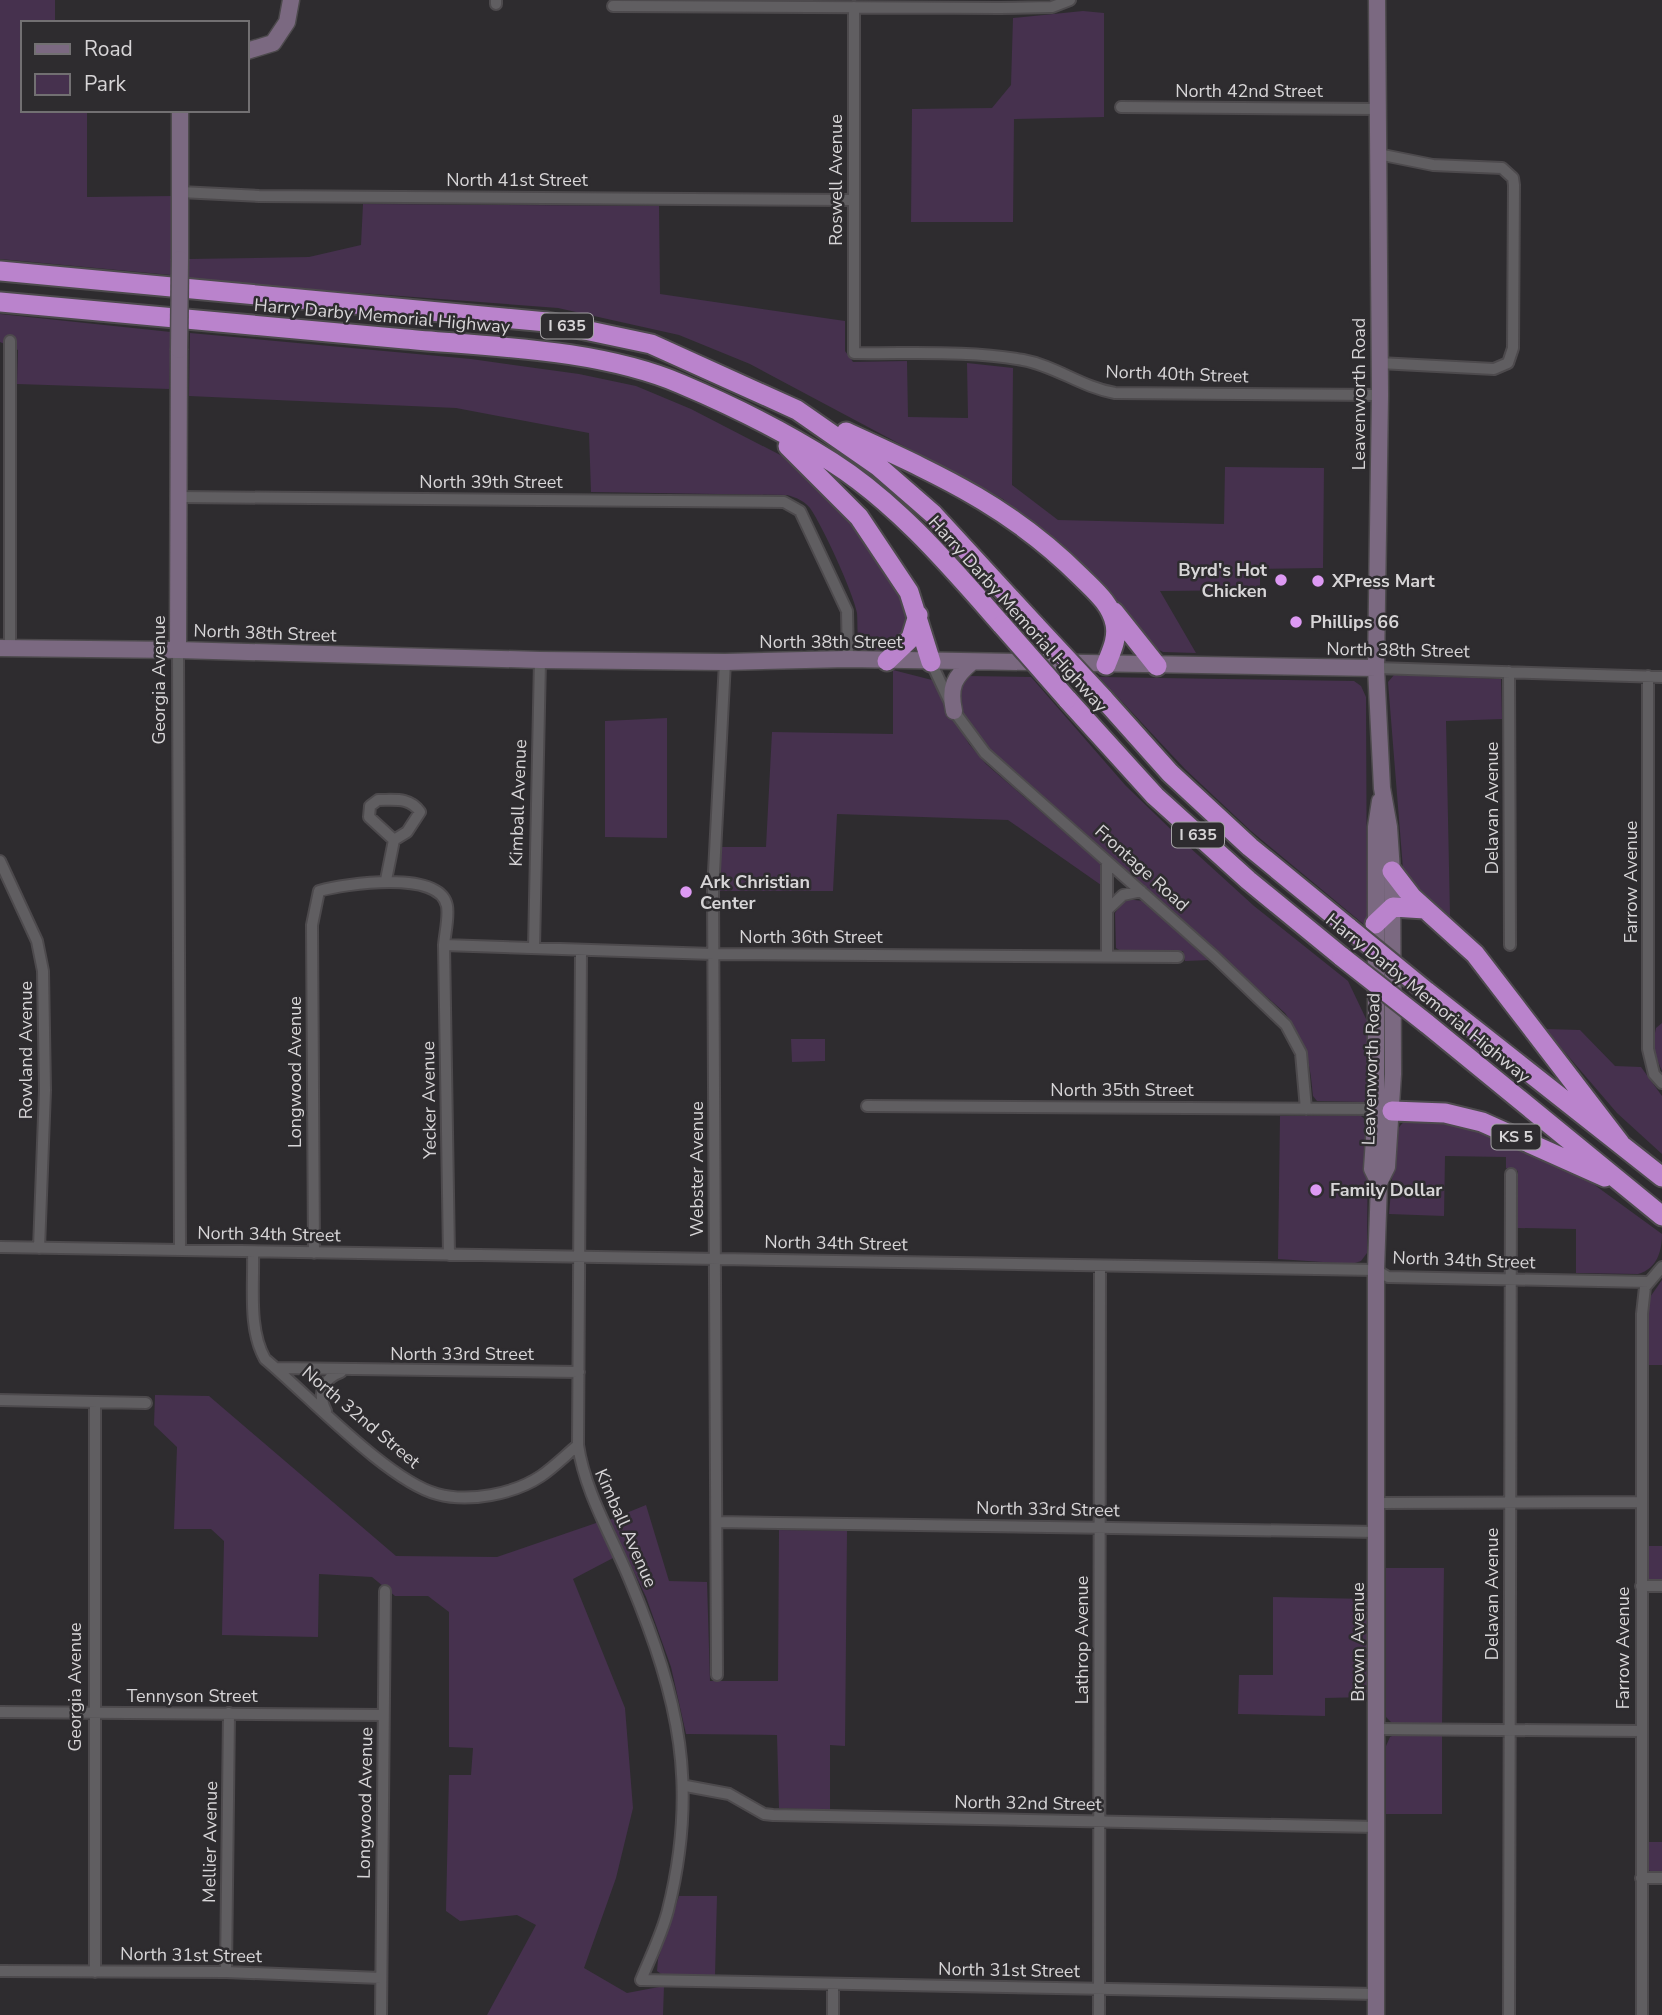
<svg xmlns="http://www.w3.org/2000/svg" width="1662" height="2015" viewBox="0 0 1662 2015" font-family="'Nunito Sans',sans-serif">
<style>
.green{fill:#46314e}
.lines{fill:none;stroke-linecap:round;stroke-linejoin:round}
.street-casing{stroke:#4d4a4d;stroke-width:14}
.secondary-casing{stroke:#4d4a4d;stroke-width:19}
.highway-casing{stroke:#4d4a4d;stroke-width:23}
.street{stroke:#605e61;stroke-width:10}
.secondary{stroke:#7b6981;stroke-width:16}
.highway{stroke:#ba83cc;stroke-width:19}
.secondary-bridge-casing{stroke:#4d4a4d;stroke-width:19;stroke-linecap:butt}
.highway-bridge-casing{stroke:#4d4a4d;stroke-width:23;stroke-linecap:butt}
.secondary-bridge{stroke:#7b6981;stroke-width:16}
.highway-bridge{stroke:#ba83cc;stroke-width:19}
.poi-dot{fill:#dd99f3;stroke:#2e2c2f;stroke-width:2.5}
.labels{text-anchor:middle;dominant-baseline:central;stroke-width:5;stroke-linejoin:round;paint-order:stroke}
.shield{fill:#2e2c2f;stroke:#a4a2a5;stroke-width:2}
.shield-label{font-size:16px;font-weight:bold;fill:#d7d5d7}
.street-label{font-size:18px;fill:#d7d5d7;stroke:#2e2c2f}
.poi-label{font-size:18px;font-weight:bold;fill:#d7d5d7;stroke:#2e2c2f;text-anchor:start}
</style>
<rect width="100%" height="100%" fill="#2e2c2f"/>
<path class="green" d="M0,0H55V23H23V110H87V197L174,196L171,275L0,259Z
M1083,11L1104,13V117L1014,119L1013,222H911L912,109L992,108L1011,85L1013,18Z
M363,204L659,206L660,294L845,321V351L853,362L907,361L908,417L968,418L967,363L1013,368L1012,485L1058,520L1224,524L1225,467L1324,468L1323,568L1260,569V590L1160,591L1196,653L1163,652L1150,645L1093,574L1003,499L750,364L679,335L558,308L188,280V259L309,257L361,245Z
M0,314L171,332L169,389L17,384L18,350L0,342Z
M190,333L471,359L579,374L636,386L691,409L788,459L849,520L903,602L907,627C896,645 884,656 862,651C856,639 858,626 857,613C853,592 823,527 810,508C803,500 797,498 787,495L591,492L589,433L456,408L189,396Z
M893,670L932,680L969,744L986,764L1100,863L1101,885L1008,820L837,814L833,891H719V847H766L772,732L893,734Z
M1394,675L1501,679L1502,719L1446,721L1450,916L1413,883L1403,869L1388,682Z
M968,676L1031,677L1126,786L1187,845L1254,906L1348,981L1368,1023V1096L1364,1102L1317,1101L1313,1096C1310,1060 1306,1044 1285,1013L998,758C986,744 951,710 958,690C959,685 965,680 968,676Z
M1099,677L1354,681L1361,686L1366,697L1367,927L1251,831L1185,769Z
M667,718V838L605,837V721Z
M1125,899L1144,901L1210,960L1185,961L1183,951H1121L1116,948L1115,913Z
M1662,1023V1071L1652,1048L1656,1028Z
M1545,1029L1580,1030L1615,1066L1641,1067L1662,1096V1154L1617,1113Z
M791,1039H825V1061L792,1062Z
M1280,1116H1361L1368,1122L1367,1253L1361,1261L1352,1264L1278,1259Z
M1424,1116L1492,1134L1574,1170L1662,1234C1662,1251 1657,1269 1638,1274L1576,1273V1229L1517,1228L1518,1171L1506,1168V1157L1445,1156L1444,1216L1389,1214L1396,1133C1402,1120 1410,1117 1424,1116Z
M1662,1280V1365H1647L1648,1300Z
M155,1395L209,1396L396,1556L497,1557L599,1522L613,1558L573,1579L625,1708L633,1808L616,1878L584,1968L627,1993L664,1986L663,2015H487L536,1925L517,1915L460,1921L446,1911L449,1775H471L473,1748L449,1747V1612L428,1596H395L372,1577L319,1574L318,1637L222,1635L224,1541L211,1529H174L177,1447L154,1425Z
M646,1505L669,1581L707,1582L710,1681H778L779,1530L847,1531L845,1746L830,1745V1810L779,1808L777,1735L686,1734L671,1667L646,1597L609,1520Z
M1647,1546H1662V1582H1651L1647,1579Z
M1386,1568H1444L1442,1723H1392L1386,1717Z
M1273,1597L1368,1599V1697L1325,1698V1716L1238,1714L1239,1675H1273Z
M1394,1735L1442,1736V1814H1386V1746L1390,1737Z
M1648,1842H1662V1874L1651,1872L1647,1868Z
M679,1896H717L715,1976H664L657,1971L658,1959Z"/>
<g class="lines">
<g class="street-casing">
<path id="street" d="M496,0V4
M613,6L1000,8L1052,7L1070,0
M854,7V353C910,354 968,350 1023,360C1056,366 1081,387 1115,393L1380,395
M1121,107L1377,109
M1378,154L1433,165L1502,168L1513,178L1514,185L1513,348L1508,363L1494,369L1379,363
M180,192L259,196L853,200
M10,341V649
M179,497L784,502L800,511L847,611L848,659
M178,650L180,1249
M931,662L954,711L985,753L1215,957L1286,1025L1301,1053L1306,1109
M1376,668L1662,677
M1509,672L1510,945
M1648,676V1049L1654,1074L1662,1083
M378,800C395,800 410,797 420,812L407,832L394,840L369,817L370,806Z
M0,861L37,941L43,971L45,1090L39,1248
M1107,861V955
M386,880L394,840
M1108,909L1123,895L1141,891
M444,945L713,954L1178,957
M534,948L540,660
M581,952L578,1445C585,1493 613,1538 631,1583C679,1699 699,1786 668,1910C662,1934 650,1958 641,1980L1376,1994
M867,1106L1376,1109
M0,1247L1376,1270L1388,1277L1649,1282
M253,1252C254,1287 248,1329 265,1359C307,1394 388,1481 437,1494C469,1503 514,1494 541,1476C554,1467 566,1455 578,1445
M314,1253L312,925L319,891C344,884 440,869 447,906C449,917 445,933 444,945L449,1255
M276,1368L579,1372
M0,1400L146,1403
M95,1402V1972
M326,1411C317,1394 323,1378 341,1372
M1377,1503L1641,1502
M717,1522L1378,1532
M1641,1586H1662
M717,1675L713,891L725,662
M0,1712L383,1715
M1377,1729L1641,1731
M686,1786L729,1794L764,1814L773,1815L1377,1827
M1641,1878H1662
M0,1971L226,1972L381,1978
M226,1972L229,1713
M381,2015L385,1591
M833,2015V1984
M1099,2015L1100,1266
M1509,2015L1511,1174
M1642,2015V1314L1645,1287L1662,1267"/>
</g>
<g class="secondary-casing">
<path id="secondary" d="M247,51L273,43L287,22L291,0
M180,259V110
M0,648L178,650L540,660L725,662L848,659L1376,668
M178,650L179,350
M954,711C949,687 954,677 972,662
M1379,1183L1372,1169L1376,1109V827L1380,801
M1376,2015V1270L1379,1183L1387,1167L1393,1074L1392,871L1389,827L1382,788L1376,668L1380,395L1377,0"/>
</g>
<g class="highway-casing">
<path id="highway" d="M0,271L547,322L651,344L797,410L879,467L933,514L1036,626
M0,302C135,314 270,327 405,339C494,347 599,349 681,384C733,406 785,432 832,462C898,504 951,567 1002,625
M846,432C937,474 1009,505 1081,577C1095,591 1111,604 1115,624C1118,639 1111,652 1106,665
M788,446L859,517L909,592L931,662
M1114,612L1157,666
M887,661L911,638L918,615
M1103,698L1170,773L1250,847L1349,928
M1067,699L1155,796L1248,880L1342,957
M1392,871L1412,897L1475,954L1620,1143
M1375,924L1393,907L1425,909
M1426,991L1662,1177
M1426,1023L1662,1216
M1392,1111L1445,1113L1482,1122L1605,1177"/>
</g>
<use href="#street" class="street"/>
<use href="#secondary" class="secondary"/>
<use href="#highway" class="highway"/>
<g class="secondary-bridge-casing">
<path id="secondary-bridge" d="M179,350L180,259"/>
</g>
<g class="highway-bridge-casing">
<path id="highway-bridge" d="M1002,625L1067,699
M1036,626L1103,698
M1349,928L1426,991
M1342,957L1426,1023"/>
</g>
<use href="#secondary-bridge" class="secondary-bridge"/>
<use href="#highway-bridge" class="highway-bridge"/>
</g>
<g class="poi-dot">
<circle cx="1281" cy="580" r="7"/>
<circle cx="1318" cy="581" r="7"/>
<circle cx="1296" cy="622" r="7"/>
<circle cx="686" cy="892" r="7"/>
<circle cx="1316" cy="1190" r="7"/>
</g>
<g class="labels">
<g class="shield">
<rect x="541" y="313.5" width="52" height="25" rx="5"/>
<rect x="1172" y="822.5" width="52" height="25" rx="5"/>
<rect x="1491.5" y="1124.5" width="49" height="25" rx="5"/>
</g>
<g class="shield-label">
<text x="567" y="326">I 635</text>
<text x="1198" y="835">I 635</text>
<text x="1516" y="1137">KS 5</text>
</g>
<g class="street-label">
<text x="1249" y="91">North 42nd Street</text>
<text x="517" y="180">North 41st Street</text>
<text transform="translate(836 180) rotate(-90)">Roswell Avenue</text>
<text transform="translate(382 316) rotate(5)">Harry Darby Memorial Highway</text>
<text transform="translate(1177 374) rotate(2)">North 40th Street</text>
<text transform="translate(1359 394) rotate(-90)">Leavenworth Road</text>
<text x="491" y="482">North 39th Street</text>
<text transform="translate(1018 614) rotate(48)">Harry Darby Memorial Highway</text>
<text transform="translate(265 633) rotate(2)">North 38th Street</text>
<text x="831" y="642">North 38th Street</text>
<text transform="translate(1398 650) rotate(1)">North 38th Street</text>
<text transform="translate(159 680) rotate(-90)">Georgia Avenue</text>
<text transform="translate(518 803) rotate(-88)">Kimball Avenue</text>
<text transform="translate(1492 808) rotate(-90)">Delavan Avenue</text>
<text transform="translate(1142 868) rotate(42)">Frontage Road</text>
<text transform="translate(1631 882) rotate(-90)">Farrow Avenue</text>
<text x="811" y="937">North 36th Street</text>
<text transform="translate(1428 998) rotate(39)">Harry Darby Memorial Highway</text>
<text transform="translate(26 1050) rotate(-90)">Rowland Avenue</text>
<text transform="translate(1371 1069) rotate(-88)">Leavenworth Road</text>
<text transform="translate(295 1072) rotate(-90)">Longwood Avenue</text>
<text x="1122" y="1090">North 35th Street</text>
<text transform="translate(429 1100) rotate(-91)">Yecker Avenue</text>
<text transform="translate(697 1169) rotate(-90)">Webster Avenue</text>
<text transform="translate(269 1234) rotate(1)">North 34th Street</text>
<text transform="translate(836 1243) rotate(1)">North 34th Street</text>
<text transform="translate(1464 1260) rotate(2)">North 34th Street</text>
<text x="462" y="1354">North 33rd Street</text>
<text transform="translate(361 1417) rotate(40)">North 32nd Street</text>
<text transform="translate(1048 1509) rotate(1)">North 33rd Street</text>
<text transform="translate(626 1528) rotate(66)">Kimball Avenue</text>
<text transform="translate(1492 1594) rotate(-90)">Delavan Avenue</text>
<text transform="translate(1082 1640) rotate(-90)">Lathrop Avenue</text>
<text transform="translate(1358 1642) rotate(-90)">Brown Avenue</text>
<text transform="translate(1623 1648) rotate(-90)">Farrow Avenue</text>
<text transform="translate(75 1687) rotate(-90)">Georgia Avenue</text>
<text x="192" y="1696">Tennyson Street</text>
<text transform="translate(365 1803) rotate(-89)">Longwood Avenue</text>
<text transform="translate(1028 1803) rotate(1)">North 32nd Street</text>
<text transform="translate(210 1842) rotate(-89)">Mellier Avenue</text>
<text transform="translate(191 1955) rotate(1)">North 31st Street</text>
<text transform="translate(1009 1970) rotate(1)">North 31st Street</text>
</g>
<g class="poi-label">
<text x="1267" y="570" text-anchor="end">Byrd's Hot<tspan x="1267" dy="21">Chicken</tspan></text>
<text x="1332" y="581">XPress Mart</text>
<text x="1310" y="622">Phillips 66</text>
<text x="700" y="882">Ark Christian<tspan x="700" dy="21">Center</tspan></text>
<text x="1330" y="1190">Family Dollar</text>
</g>
</g>
<rect x="21" y="21" width="228" height="91" fill="#2e2c2f" stroke="#727072" stroke-width="2"/>
<rect x="35" y="44" width="35" height="10" fill="#7b6981" stroke="#727072" stroke-width="2"/>
<text x="84" y="56" font-size="21" fill="#d7d5d7">Road</text>
<rect x="35" y="74" width="35" height="21" fill="#46314e" stroke="#727072" stroke-width="2"/>
<text x="84" y="91" font-size="21" fill="#d7d5d7">Park</text>
</svg>
